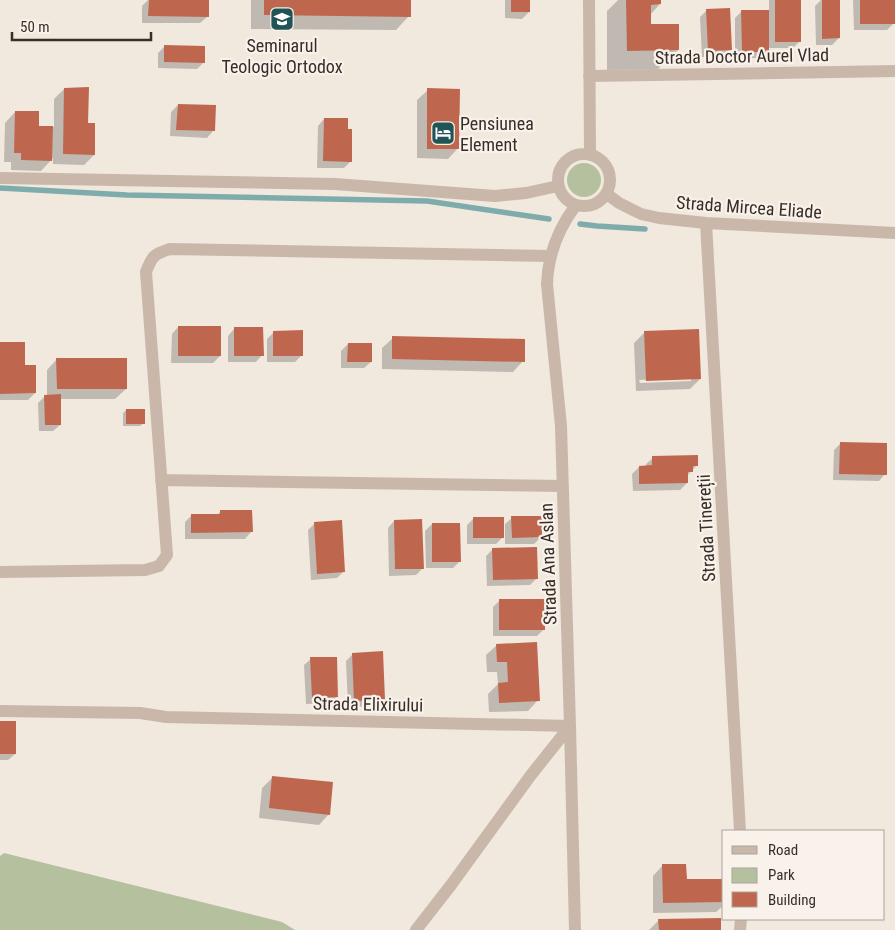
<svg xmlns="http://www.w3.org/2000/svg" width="895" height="930" viewBox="0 0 895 930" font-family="'Roboto Condensed',sans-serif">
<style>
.green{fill:#b5c09f}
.shadow{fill:#0003;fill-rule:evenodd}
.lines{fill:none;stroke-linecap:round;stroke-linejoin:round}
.stream{stroke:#7eacad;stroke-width:5.5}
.building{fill:#bf674e}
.minor{stroke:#c9b8aa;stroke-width:12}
.labels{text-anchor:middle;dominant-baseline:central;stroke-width:4.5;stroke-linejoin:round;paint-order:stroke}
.poi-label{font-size:18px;fill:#372d29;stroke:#f9f2ea}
.street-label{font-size:18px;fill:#372d29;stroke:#f9f2ea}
</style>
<rect width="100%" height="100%" fill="#f1e8de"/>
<path class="green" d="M567 180a17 17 0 1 1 34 0a17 17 0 1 1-34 0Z
M4,853L282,922L295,930H0V856Z"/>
<path class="shadow" d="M148,0H207V17L200,23H142V6Z
M251,0H410L409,16L396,30L251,29Z
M505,0H529V12L522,19L505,18Z
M618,0H660V4L650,15V25L678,50L658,69L607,70V11Z
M769,0H800V41L793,48H768V51L761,58H735V18L742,11H769Z
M821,0H838L839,38L832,45H816L815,6Z
M853,0H894V23L887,30H854Z
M707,10L731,49L724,56L702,57L700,17Z
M165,46L204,62L197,69L158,68V53Z
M64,89L86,125L94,155L84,165L53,164V158L41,171L11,170V162H4L5,123L15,112L38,127H54V99Z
M428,90L458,148L448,159L417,158V100Z
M178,105L213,131L207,138L170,136L171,112Z
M324,119L351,161L344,168H317L318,126Z
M178,327L220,356L213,363H171L172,334Z
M234,329L262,355L256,362H228V336Z
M274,332L301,356L295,362H267V339Z
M644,333L700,379L690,389L636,391L634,343ZM691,378V381L640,383L639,380Z
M393,338L523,361L513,372L382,369V348Z
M0,344L24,367L35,393L28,400H0Z
M348,344L371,362L364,368H341V351Z
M57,359L126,389L115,399H60V425L53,431H39L38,403L45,396H47V370Z
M126,410L144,423L140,426H123V413Z
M841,443L885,474L879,481L833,480L834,450Z
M653,458L697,465L687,476V483L680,490L633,491L632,474L639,467H646V464Z
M221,511L251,532L245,539H185V522L191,516L217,515Z
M474,518L503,537L496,544H467V525Z
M512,518L541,537L534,544H505V524Z
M394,521L423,568L416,575L389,576L388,528Z
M315,523L343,572L337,578L311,580L308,530Z
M432,524L460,561L453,568H426L425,531Z
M493,549L536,579L530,585L487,586L486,556Z
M500,600L544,629L537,636H493V607Z
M497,645L538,700L528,711L489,712L488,694L498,684L497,672H487L486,655Z
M353,654L384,699L377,706L348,707L346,661Z
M311,659L337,696L330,703L306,704L304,665Z
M0,722L15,754L8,760H0Z
M273,777L329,814L319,825L259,818L262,788Z
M663,865L685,880H724V905L716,912L653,913V876Z
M659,920L720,930H649Z"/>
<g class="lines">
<path class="stream" d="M0,188L127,195L427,201L549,219
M580,224L597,226L645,229"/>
</g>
<path class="building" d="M149,0H209V17L148,16Z
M264,0H411V17L264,15Z
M511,0H530V12H511Z
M626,0H661V4L651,5V24H679V50L627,51Z
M775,0H801V42H775Z
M822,0H840V38L822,39Z
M860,0H895V24H860Z
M730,8L732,50L708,51L706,9Z
M741,10H769V52H742Z
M164,45L205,46V63L164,62Z
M89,87L88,123H95V155L63,154L64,88Z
M427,88L460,89L459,149H427Z
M178,104L216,105L215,131L176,130Z
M15,111H39V126H53L52,161L21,160V153H14Z
M324,118H348V129H352V162L323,161Z
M178,326H221V356H178Z
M234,327H263L264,356H234Z
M699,329L701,379L646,381L644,331Z
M303,330V356H273V331Z
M392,336L525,339V362L392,359Z
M0,342H25V365H36V393L0,394Z
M348,343H372V362H347Z
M56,358H127V389H57Z
M61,394V425H45L44,395Z
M126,409H145V424H126Z
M840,442L887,443V475L839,474Z
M698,455V466H693V472H688V483L639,484V466L652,465V456Z
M220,510H252L253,532L191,533V514H220Z
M511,516H542V537L512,538Z
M473,517H504V538H473Z
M422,519L424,569H395L394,520Z
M342,520L345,572L317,574L314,522Z
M432,523H460L461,562H432Z
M537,547L538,579L493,580L492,548Z
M499,599H545V630H499Z
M537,642L540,701L499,703L498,683L508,682L507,662H497L496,644Z
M383,651L385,700L354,701L352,653Z
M310,657H337L338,697L312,698Z
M0,721H16V754H0Z
M272,776L333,782L330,815L269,808Z
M662,864H686L687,879H724V902L663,903Z
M721,918V930H659L658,919Z"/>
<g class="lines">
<path class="minor" d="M589,0L590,155
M589,76L895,71
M558 180a26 26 0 1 1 52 0a26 26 0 1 1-52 0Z
M0,178L335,184L495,196L526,193L558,186
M607,194L619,203L641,214L659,218L706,223L895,233
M706,223L740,831
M161,480L563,486
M0,572L145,570L159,566L167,555L146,272C152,256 154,254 170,249L551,256
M0,711L140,713L166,717L570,726
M416,930L451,885L531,775L570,726
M575,930L570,726L561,426L547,284C548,255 558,229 576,205
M740,930L741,919"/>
</g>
<defs>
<g id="school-square" transform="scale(1.25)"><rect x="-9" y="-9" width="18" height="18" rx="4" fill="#215456" stroke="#f9f2ea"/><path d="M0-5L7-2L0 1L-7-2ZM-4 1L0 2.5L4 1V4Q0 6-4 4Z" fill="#fff"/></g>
<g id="hotel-square" transform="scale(1.25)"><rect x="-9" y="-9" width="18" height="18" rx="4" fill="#215456" stroke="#f9f2ea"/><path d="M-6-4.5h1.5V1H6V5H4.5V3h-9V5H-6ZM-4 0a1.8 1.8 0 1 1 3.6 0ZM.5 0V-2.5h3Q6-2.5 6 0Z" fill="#fff"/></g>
</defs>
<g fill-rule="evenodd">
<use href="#school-square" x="282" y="19"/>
<use href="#hotel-square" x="443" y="133"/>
</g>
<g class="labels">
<g class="poi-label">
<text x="282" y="45">Seminarul<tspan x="282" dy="21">Teologic Ortodox</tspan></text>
<text x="460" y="123" text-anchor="start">Pensiunea<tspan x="460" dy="21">Element</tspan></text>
</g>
<g class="street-label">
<text transform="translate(742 56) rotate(-1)">Strada Doctor Aurel Vlad</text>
<text transform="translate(749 207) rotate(4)">Strada Mircea Eliade</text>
<text transform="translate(706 528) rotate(-93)">Strada Tinereții</text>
<text transform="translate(548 564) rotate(-92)">Strada Ana Aslan</text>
<text transform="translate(368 704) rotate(1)">Strada Elixirului</text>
</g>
</g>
<rect x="722" y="830" width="162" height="90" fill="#f9f2ea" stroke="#aba39d"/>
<rect x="732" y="846" width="25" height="8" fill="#c9b8aa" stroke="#aba39d"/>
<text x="768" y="855" font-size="15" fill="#372d29">Road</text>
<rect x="732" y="868" width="25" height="15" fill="#b5c09f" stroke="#aba39d"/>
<text x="768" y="880" font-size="15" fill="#372d29">Park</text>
<rect x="732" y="892" width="25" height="15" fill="#bf674e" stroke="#aba39d"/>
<text x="768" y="905" font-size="15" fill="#372d29">Building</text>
<path d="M12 32v8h139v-8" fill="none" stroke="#372d29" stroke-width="2.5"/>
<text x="20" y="32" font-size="15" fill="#372d29" stroke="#f9f2ea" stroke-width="4" paint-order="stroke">50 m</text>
</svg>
